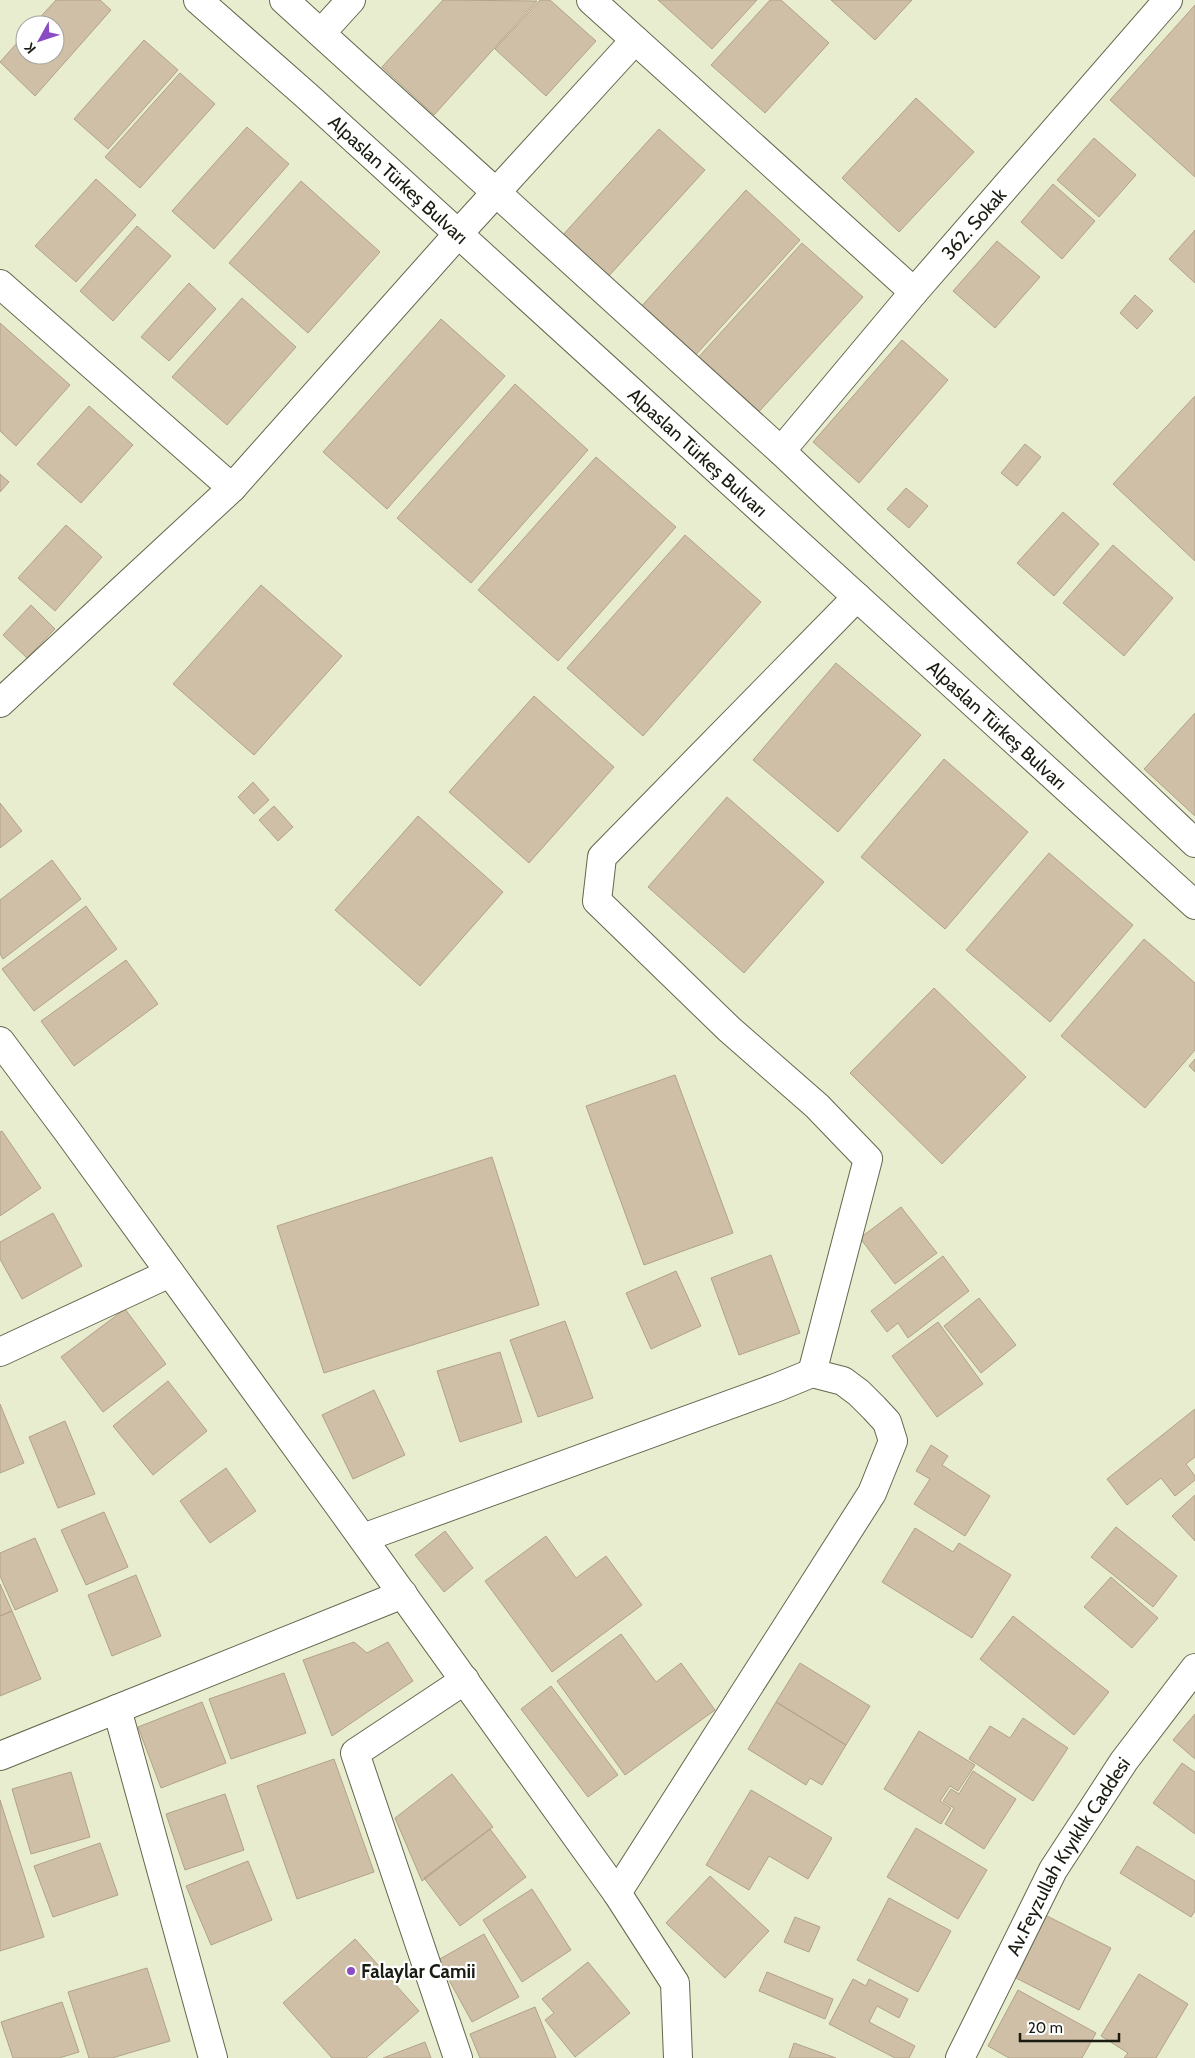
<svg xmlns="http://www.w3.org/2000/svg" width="1195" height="2058" viewBox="0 0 1195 2058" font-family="Cabin,sans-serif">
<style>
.building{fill:#cfbfa6;stroke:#b1a289}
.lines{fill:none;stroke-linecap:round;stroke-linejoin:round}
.street-casing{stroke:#64674d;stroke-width:30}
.secondary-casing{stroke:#64674d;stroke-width:30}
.street{stroke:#fff;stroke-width:28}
.secondary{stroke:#fff;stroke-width:28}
.poi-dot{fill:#894cc2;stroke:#fff;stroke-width:2}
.labels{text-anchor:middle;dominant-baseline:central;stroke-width:4.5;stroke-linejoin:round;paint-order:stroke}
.street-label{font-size:19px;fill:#1a1b11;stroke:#fff}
.poi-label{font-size:19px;font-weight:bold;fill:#1a1b11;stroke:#fff;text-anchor:start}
</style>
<rect width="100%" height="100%" fill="#e9edd0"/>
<path class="building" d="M56,0H100L111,10L35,96L0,62L25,34V55H55V25H33Z
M443,0L537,1L434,115L382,67Z
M540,0H550L596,41L546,96L495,49Z
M658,0H757L712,49Z
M770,0H781L829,43L765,113L711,65Z
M831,0H912L875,40Z
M1195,5V177L1110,100Z
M144,40L178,70L108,149L74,119Z
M180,73L215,104L140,188L105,157Z
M916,98L974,152L899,232L842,178Z
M247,127L289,164L214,249L172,211Z
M659,129L705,170L607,278L561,237Z
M1094,138L1136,175L1099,217L1057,180Z
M96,179L136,215L76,282L35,246Z
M301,181L380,252L308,333L229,263Z
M1053,184L1095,221L1062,259L1021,222Z
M746,190L800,240L693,358L639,309Z
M137,226L171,256L113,321L80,291Z
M1195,230V283L1169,259Z
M997,241L1040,277L995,328L953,291Z
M802,243L863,297L756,415L696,360Z
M189,283L216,309L169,361L141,337Z
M1135,295L1153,311L1137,329L1120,313Z
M242,298L296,347L227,425L172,377Z
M441,319L505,376L387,509L323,452Z
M0,323L70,385L16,446L0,431Z
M902,340L948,380L859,483L813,442Z
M515,384L588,450L471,583L397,518Z
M1195,396V561L1113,484Z
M89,406L133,445L81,503L37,464Z
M1025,444L1041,457L1017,486L1001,473Z
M596,457L676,527L558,661L478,590Z
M0,474L9,482L0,492Z
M906,488L928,506L909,528L887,509Z
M1063,512L1099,544L1054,596L1017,563Z
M66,525L102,557L55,611L18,578Z
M685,535L761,602L643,736L567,668Z
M1113,545L1173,598L1124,656L1063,603Z
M261,585L342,656L254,755L173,684Z
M31,605L55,629L27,658L3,635Z
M836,663L921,735L838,832L753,760Z
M534,696L614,767L529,863L449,792Z
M1195,713V816L1144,769Z
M944,759L1028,832L945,929L861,857Z
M253,782L269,800L254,814L238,797Z
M727,797L824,882L744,973L648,887Z
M0,803L22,831L0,848Z
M274,806L293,827L278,841L259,820Z
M418,816L503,892L420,986L335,910Z
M1049,853L1133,925L1050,1022L966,950Z
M52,860L81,899L3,959L0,954V900Z
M86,906L117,949L34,1011L2,969Z
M1144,939L1195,983V1050L1145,1108L1061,1036Z
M126,960L158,1004L74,1066L41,1021Z
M934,988L1026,1077L942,1164L850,1073Z
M1195,1059V1072L1189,1066Z
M675,1075L733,1233L644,1265L586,1106Z
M2,1131L41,1188L0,1216V1132Z
M492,1157L539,1305L324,1373L277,1226Z
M901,1207L937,1253L895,1284L860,1238Z
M53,1213L82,1266L22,1299L0,1259V1242Z
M771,1255L800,1333L739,1355L711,1278Z
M943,1256L969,1291L908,1338L898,1323L887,1332L871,1311Z
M676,1271L701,1326L651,1349L626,1293Z
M979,1298L1016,1345L981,1373L944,1326Z
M125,1309L166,1364L103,1412L61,1357Z
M565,1321L593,1398L538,1417L510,1340Z
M938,1322L983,1384L937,1417L892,1356Z
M500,1352L522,1422L460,1442L437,1371Z
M168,1381L207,1431L153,1475L113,1426Z
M374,1390L405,1455L353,1479L322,1415Z
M0,1404L24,1463L0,1473Z
M1195,1409V1457L1186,1464L1195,1476V1480L1175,1496L1161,1478L1127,1505L1107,1479Z
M65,1421L95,1494L58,1508L29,1437Z
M931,1445L948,1456L942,1465L990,1496L965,1536L914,1504L930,1479L916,1471Z
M226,1468L256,1511L210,1543L180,1501Z
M1195,1495V1541L1172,1516Z
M104,1512L128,1567L86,1585L61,1530Z
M1116,1527L1177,1576L1153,1607L1091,1557Z
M915,1528L953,1552L959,1543L1011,1575L972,1638L882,1582Z
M445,1531L473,1568L444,1592L415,1555Z
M546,1536L576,1578L606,1556L642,1605L552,1672L485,1581Z
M35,1538L58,1591L15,1610L0,1576V1553Z
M136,1575L161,1636L112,1656L88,1595Z
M1111,1577L1158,1618L1132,1648L1084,1607Z
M0,1584L12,1611L0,1616Z
M12,1611L41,1679L0,1696V1616Z
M1013,1616L1109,1692L1074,1735L980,1659Z
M621,1634L656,1682L681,1663L715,1710L625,1775L557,1681Z
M354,1642L367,1653L388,1642L413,1681L332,1736L303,1660Z
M800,1663L870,1706L846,1745L776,1702Z
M284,1673L306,1733L231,1759L209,1699Z
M551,1686L618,1775L588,1797L521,1709Z
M202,1702L226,1763L161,1788L138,1727Z
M776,1702L846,1745L822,1785L810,1778L806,1785L748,1749Z
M1195,1714V1759L1173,1740Z
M1023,1718L1068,1748L1033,1801L969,1759L990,1726L1010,1738Z
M919,1731L975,1765L958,1791L950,1786L940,1801L951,1808L941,1824L884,1789Z
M334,1759L374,1872L297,1899L257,1786Z
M1182,1763L1195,1772V1834L1153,1803Z
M973,1771L1016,1799L984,1849L945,1824L954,1808L943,1801L951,1789L959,1794Z
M71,1772L90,1837L31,1854L12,1789Z
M452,1774L493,1827L422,1881L395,1818Z
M751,1790L832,1838L808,1879L769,1856L749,1890L706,1865Z
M225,1794L244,1850L185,1870L166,1814Z
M0,1800L44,1937L0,1951Z
M916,1828L987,1870L958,1919L887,1877Z
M490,1829L526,1877L460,1926L424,1878Z
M100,1843L118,1895L53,1917L34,1866Z
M1137,1846L1195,1881V1911L1191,1917L1120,1873Z
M248,1861L272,1920L211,1945L186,1886Z
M710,1876L769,1931L725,1978L666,1923Z
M532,1889L571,1950L522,1982L483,1920Z
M889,1898L951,1931L918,1992L857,1960Z
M1041,1913L1111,1948L1079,2010L1010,1975Z
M795,1917L820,1927L809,1952L784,1942Z
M484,1934L519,1997L472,2022L438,1960Z
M355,1939L419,2011L366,2058H332L283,2003Z
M588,1962L630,2013L575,2057L545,2020L554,2013L542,1999Z
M147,1968L170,2041L112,2058H89L68,1992Z
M767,1972L833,1999L825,2019L759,1991Z
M1139,1974L1188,2004L1156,2058H1124L1128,2053L1101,2036Z
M853,1979L866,1986L869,1979L908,1999L899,2018L877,2006L869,2022L915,2046L909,2058H895L829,2024Z
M1018,1990L1096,2033L1082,2058H1009L988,2046Z
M62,2002L79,2052L59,2058H13L1,2022Z
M535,2007L556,2058H480L470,2034Z
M425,2042L431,2058H383Z
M794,2043L836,2058H789Z"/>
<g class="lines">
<g class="street-casing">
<g id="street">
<path d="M591,0L914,292"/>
<path d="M321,33L351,0"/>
<path d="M0,284L232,488"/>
<path id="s1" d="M781,451L914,292L1168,0"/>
<path d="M0,703L232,488L458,234L635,40"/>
<path d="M0,1041L68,1132L345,1514L617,1893L675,1983L678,2058"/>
<path d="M0,1352L170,1273"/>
<path d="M812,1373L868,1159L817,1106L729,1029L597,901L602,857L857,597"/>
<path d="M363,1538L778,1387L812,1373L843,1381L859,1393L874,1408L887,1422L893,1441L872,1493L617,1893"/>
<path d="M117,1709L213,2058"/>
<path d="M0,1756L403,1594"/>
<path d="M458,2058L355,1753L465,1680"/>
</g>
</g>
<g class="secondary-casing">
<g id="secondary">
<path id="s2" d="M198,0L307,96L1195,905"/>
<path d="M284,0L781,451L1195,843"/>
<path id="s3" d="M960,2058L1053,1870L1124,1761L1195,1668"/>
</g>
</g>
<use href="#street" class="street"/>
<use href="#secondary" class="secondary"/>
</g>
<circle class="poi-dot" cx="351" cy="1971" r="5"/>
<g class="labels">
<g class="street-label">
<text stroke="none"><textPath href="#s2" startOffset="269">Alpaslan Türkeş Bulvarı</textPath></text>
<text stroke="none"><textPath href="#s1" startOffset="298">362. Sokak</textPath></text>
<text stroke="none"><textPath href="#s2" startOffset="674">Alpaslan Türkeş Bulvarı</textPath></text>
<text stroke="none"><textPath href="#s2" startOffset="1079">Alpaslan Türkeş Bulvarı</textPath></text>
<text stroke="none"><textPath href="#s3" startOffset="229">Av.Feyzullah Kıyıklık Caddesi</textPath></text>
</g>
<g class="poi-label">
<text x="361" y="1971">Falaylar Camii</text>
</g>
</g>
<g transform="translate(40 40) rotate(230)"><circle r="24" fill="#ffffff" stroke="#a3a4a0"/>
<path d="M0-4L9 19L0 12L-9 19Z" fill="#894cc2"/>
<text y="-8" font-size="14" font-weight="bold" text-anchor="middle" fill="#1a1b11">K</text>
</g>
<path d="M1020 2033v8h99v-8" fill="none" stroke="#1a1b11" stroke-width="2.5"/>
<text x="1028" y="2033" font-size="15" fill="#1a1b11" stroke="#ffffff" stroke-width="4" paint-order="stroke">20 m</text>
</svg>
